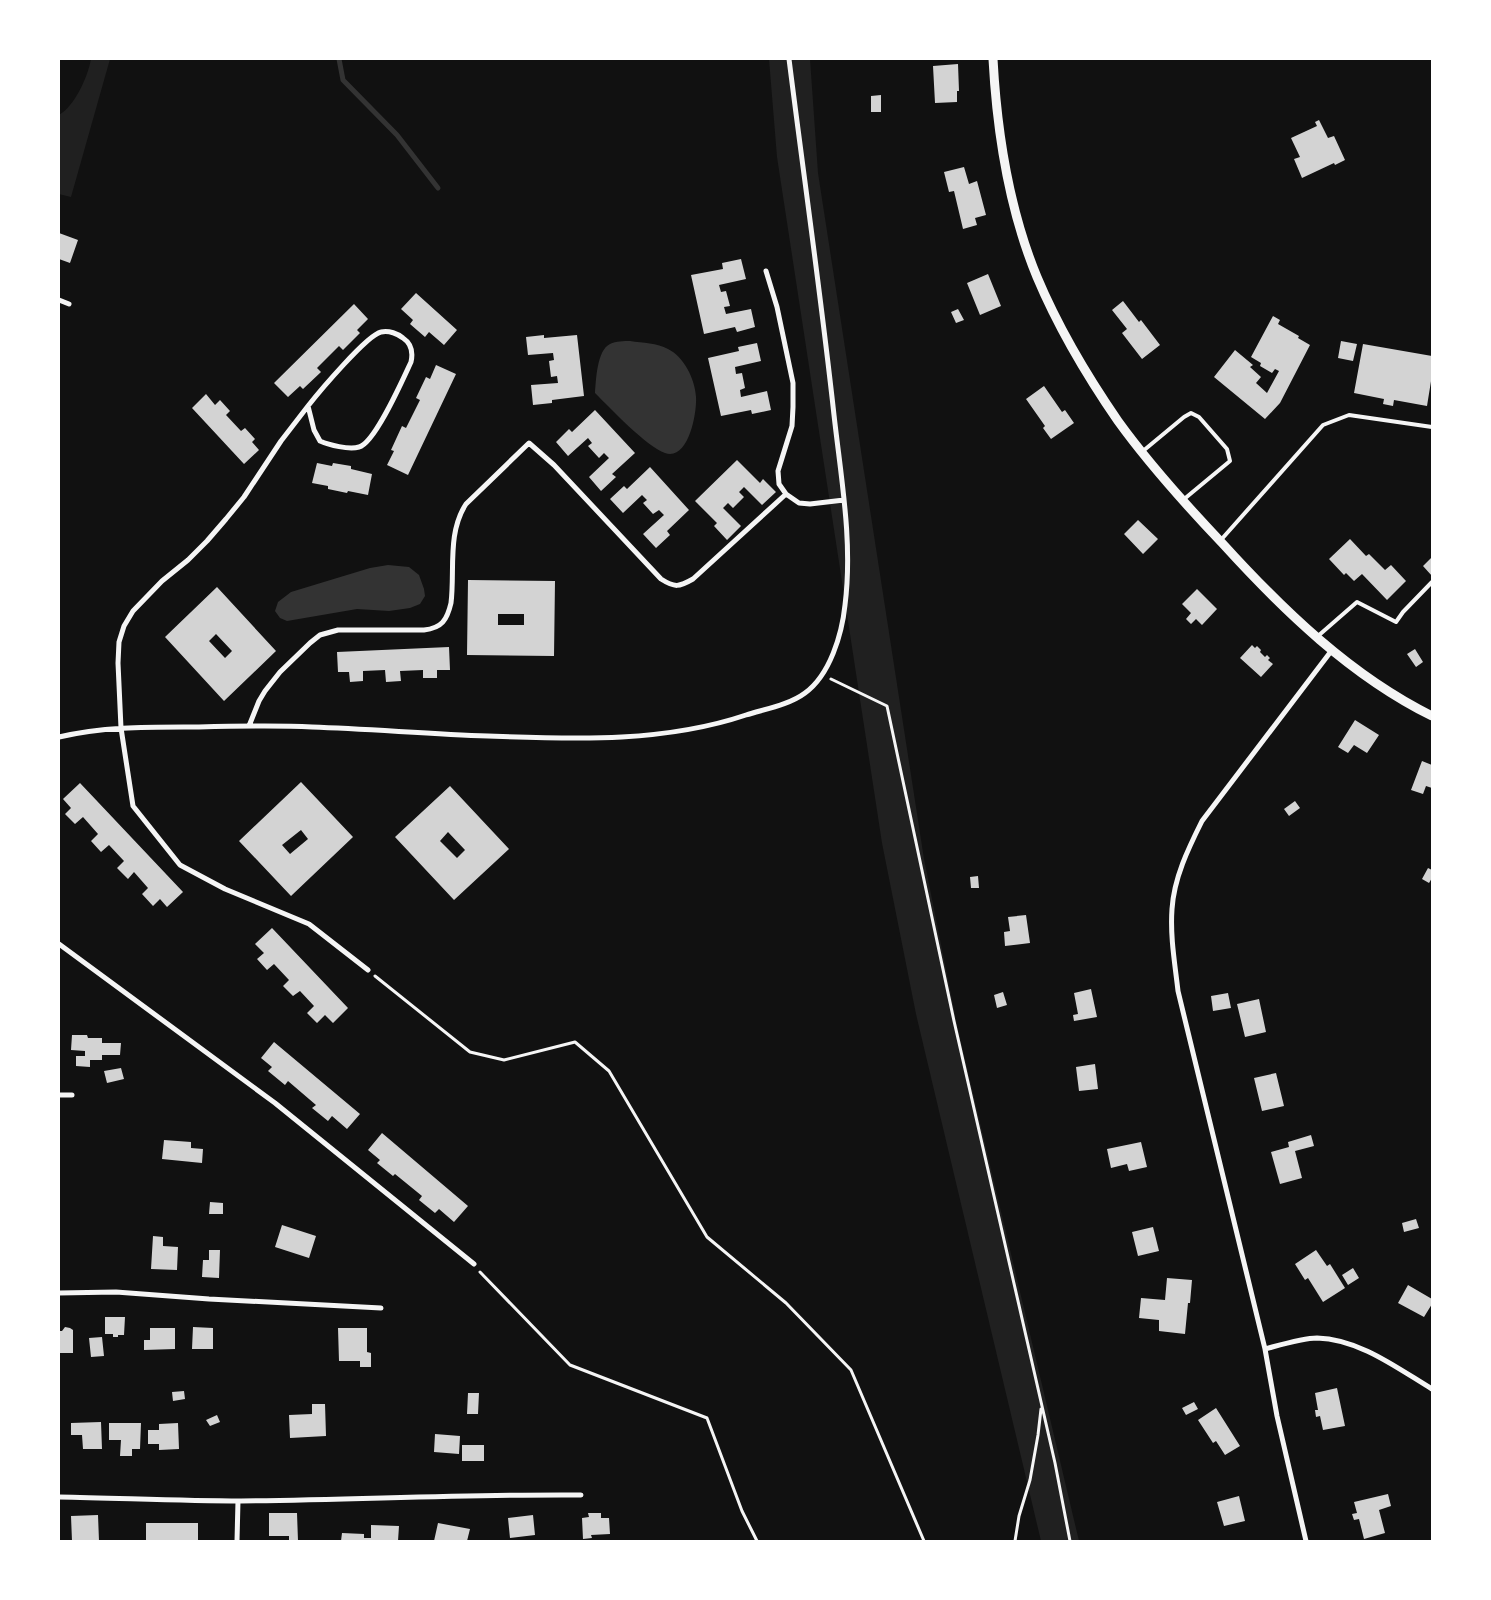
<svg xmlns="http://www.w3.org/2000/svg" width="1491" height="1600" viewBox="0 0 1491 1600" font-family="'Fira Sans',sans-serif">
<style>
.green{fill:#202020}
.water{fill:#333}
.lines{fill:none;stroke-linecap:round;stroke-linejoin:round}
.stream{stroke:#333;stroke-width:5}
.building{fill:#d3d3d3;fill-rule:evenodd}
.path{stroke:#f5f5f5;stroke-width:3}
.service{stroke:#f5f5f5;stroke-width:4}
.minor{stroke:#f5f5f5;stroke-width:5}
.tertiary{stroke:#f5f5f5;stroke-width:9}
</style>
<rect width="100%" height="100%" fill="#111"/>
<path class="green" d="M91,59H110L71,197L59,194V115C75,106 88,76 91,59Z
M769,59H810L818,173L924,859L958,1030L1079,1541H1041L916,1014L882,843L777,157Z"/>
<path class="water" d="M630,341C643,343 657,343 668,349C684,357 695,379 696,397C697,412 689,461 665,453C647,447 610,408 595,393C596,380 597,350 610,344C616,341 624,341 630,341Z
M388,565L409,567L419,575L424,589L425,596L420,604L410,608L389,611L357,609L287,621L280,618L275,611L278,602L291,592L370,568Z"/>
<g class="lines">
<path class="stream" d="M339,59L343,80L397,135L438,188"/>
</g>
<path class="building" d="M958,64L959,91H957V102L935,103L933,66Z
M881,95V112H871V96Z
M1319,120L1328,138L1334,136L1345,160L1335,165L1334,163L1302,178L1294,159L1300,157L1291,138L1317,126L1315,122Z
M964,167L969,184L977,181L986,215L975,218L977,225L963,229L954,191L949,192L944,172Z
M59,233L78,240L70,263L59,259Z
M741,259L746,279L719,285L721,292L726,291L730,306L724,307L726,314L751,309L755,327L737,332L735,327L704,334L691,275L723,269L722,263Z
M988,274L1001,306L980,315L967,283Z
M416,293L457,330L444,345L429,332L425,337L410,324L413,320L401,309Z
M1123,301L1139,322L1141,320L1160,345L1142,359L1122,333L1127,329L1112,310Z
M354,304L368,319L357,330L360,333L343,350L339,346L317,368L321,372L303,389L300,386L288,397L274,383Z
M958,309L964,320L956,323L951,312Z
M1273,316L1280,320L1278,324L1299,336L1298,338L1310,345L1280,403L1265,419L1214,377L1235,350L1253,365L1250,367L1261,377L1256,383L1267,393L1279,371L1275,369L1272,373L1260,366L1261,363L1251,357Z
M544,335V338L577,335L584,396L552,400V403L533,405L531,385L558,383L557,376L551,377L549,361L554,360L553,353L528,355L526,337Z
M1341,341L1357,344L1353,361L1338,358Z
M757,343L761,361L735,367L736,374L742,373L745,388L740,390L741,397L767,391L771,410L752,414L751,410L721,416L708,358L739,351L738,347Z
M1363,344L1432,356V375L1427,406L1394,400L1393,406L1383,404L1384,399L1354,393Z
M436,365L456,374L408,475L387,465L394,451L391,450L402,426L406,428L420,400L416,398L426,377L430,379Z
M1044,386L1062,412L1065,410L1074,423L1051,439L1043,428L1045,426L1026,399Z
M206,394L215,405L220,400L230,411L226,415L241,431L245,428L255,439L252,442L259,450L244,464L192,408Z
M595,410L635,453L612,474L616,477L601,491L589,477L609,458L604,453L599,458L588,446L592,443L588,438L568,456L556,442L569,429L572,432Z
M737,460L760,483L763,479L776,492L762,505L744,487L739,492L744,497L733,508L728,503L723,508L741,526L727,540L714,526L717,523L695,501Z
M317,463L332,466L333,463L351,466V469L372,474L368,495L348,491L347,493L328,489V486L312,483Z
M650,467L689,510L667,531L670,535L656,548L643,534L664,515L659,510L653,514L643,503L647,500L642,495L623,513L610,499L624,486L627,489Z
M1138,520L1158,539L1143,554L1124,534Z
M1350,539L1366,556L1369,554L1385,570L1391,565L1406,581L1387,600L1362,574L1354,581L1346,573L1344,575L1329,559Z
M1432,557V576L1423,566Z
M468,580L555,581L554,656L467,655ZM498,614H524V625H498Z
M217,587L276,651L224,701L165,637ZM216,634L232,651L225,658L209,641Z
M1197,589L1217,609L1202,625L1196,619L1191,624L1186,619L1191,613L1182,604Z
M1252,645L1255,648L1257,646L1261,650L1260,652L1265,657L1267,655L1270,658L1268,660L1273,664L1261,677L1240,658Z
M449,647L450,670H437V678H423V670L400,671L401,681L386,682L385,670L363,671V681L350,682L349,672H338L337,652Z
M1415,649L1423,662L1416,667L1407,654Z
M1355,720L1379,735L1367,753L1354,745L1348,753L1338,747Z
M1422,761L1432,765V788L1426,786L1423,794L1411,790Z
M301,782L353,837L291,896L239,841ZM301,830L308,839L290,854L282,845Z
M80,783L183,892L167,907L160,899L153,906L142,894L148,888L134,872L128,879L117,868L124,861L109,845L101,852L91,841L98,834L83,817L75,824L65,814L71,808L63,799Z
M450,786L509,849L454,900L395,837ZM448,832L465,850L457,858L440,841Z
M1295,801L1300,808L1289,816L1284,809Z
M1428,868L1432,870V878L1429,883L1422,879Z
M978,876L979,888H971L970,877Z
M1026,915L1030,943L1005,946L1004,932L1010,931L1008,917Z
M272,928L348,1008L333,1023L325,1015L317,1023L307,1013L314,1006L300,991L293,996L283,986L289,980L274,964L267,970L257,959L264,953L255,944Z
M1091,989L1097,1017L1074,1021L1073,1015L1078,1014L1074,993Z
M1003,992L1007,1005L997,1008L994,995Z
M1228,993L1231,1008L1213,1011L1211,996Z
M1259,999L1266,1032L1245,1037L1237,1004Z
M72,1035H87L88,1038H102V1043H121L120,1055H102V1060H90V1067L76,1066V1056H85V1051L71,1050Z
M274,1042L360,1114L347,1129L332,1116L328,1121L312,1108L316,1105L288,1081L285,1085L268,1071L272,1067L261,1058Z
M1095,1064L1098,1089L1079,1091L1076,1067Z
M121,1068L124,1079L107,1083L104,1071Z
M1276,1073L1284,1106L1262,1111L1254,1078Z
M382,1133L468,1206L454,1222L439,1209L435,1213L419,1200L422,1196L395,1174L393,1176L377,1163L380,1160L368,1150Z
M1311,1135L1314,1146L1295,1151L1302,1178L1280,1184L1271,1152L1289,1147L1288,1142Z
M164,1140L191,1142V1148L203,1149L202,1163L162,1159Z
M1141,1142L1147,1167L1129,1171L1127,1164L1111,1168L1107,1149Z
M210,1202L223,1203V1214H209Z
M1416,1219L1419,1228L1404,1232L1402,1223Z
M282,1225L316,1236L309,1258L275,1247Z
M1153,1227L1159,1251L1138,1256L1132,1232Z
M153,1236L163,1237V1246L178,1247L177,1270L151,1269Z
M209,1250H220L219,1278L202,1277L203,1260H209Z
M1316,1250L1327,1266L1330,1264L1345,1288L1323,1302L1308,1278L1305,1280L1295,1264Z
M1353,1268L1359,1278L1348,1285L1342,1275Z
M1167,1278L1192,1280L1190,1303H1188L1185,1334L1159,1331V1320L1139,1318L1141,1298L1165,1300Z
M1408,1285L1432,1299V1304L1424,1317L1398,1303Z
M105,1317H125L124,1335H118V1337H113V1334H105Z
M65,1327L70,1328L73,1330V1353H59V1331H62Z
M193,1327L213,1328V1349H192Z
M150,1328H175V1349L144,1350V1340H150Z
M338,1328H367V1352L371,1353V1367H360V1361H339Z
M102,1337L104,1356L91,1357L89,1338Z
M1337,1388L1345,1426L1323,1430L1320,1416L1316,1417L1315,1410H1318L1315,1393Z
M184,1391L185,1399L173,1401L172,1392Z
M468,1393H479L478,1414H467Z
M1194,1402L1198,1409L1186,1415L1182,1408Z
M312,1404H325L326,1436L290,1438L289,1415L312,1414Z
M1216,1408L1240,1446L1225,1455L1216,1441L1213,1443L1198,1420Z
M217,1415L220,1422L210,1426L206,1420Z
M101,1422L102,1449H83L82,1435H71V1423Z
M109,1423H141L140,1449H132V1456H120L121,1440H109Z
M178,1423L179,1449L159,1450V1444H148V1430H159V1424Z
M435,1434L460,1436L459,1454L434,1452Z
M462,1445H484V1461H462Z
M1388,1494L1391,1506L1379,1510L1385,1533L1364,1539L1359,1519L1354,1520L1352,1514L1357,1513L1354,1502Z
M1239,1496L1245,1521L1224,1526L1217,1502Z
M269,1513H297L298,1541H289V1536H269Z
M588,1513H601V1518H609L610,1534L591,1535L592,1538L583,1539L582,1518L589,1517Z
M98,1515L99,1541H72L71,1516Z
M533,1515L535,1535L510,1538L508,1518Z
M146,1523H198V1541H146Z
M438,1523L470,1529L467,1541H434Z
M371,1525L399,1526L398,1541H341L342,1533L364,1534V1538H371Z"/>
<g class="lines">
<path class="path" d="M831,679L887,706L954,1021L1055,1463L1070,1541
M375,976L470,1052L504,1060L575,1042L609,1071L707,1237L786,1303L851,1370L924,1541
M480,1272L570,1365L707,1418L742,1511L757,1541
M1015,1541L1019,1516L1030,1480L1038,1435L1041,1409"/>
<path class="service" d="M1143,451L1184,417L1191,413L1199,417L1227,449L1230,461L1183,500
M1220,541L1323,425L1349,415L1432,427
M1318,636L1357,602L1396,622L1403,612L1432,582"/>
<path class="minor" d="M59,300L69,304
M308,406C319,392 367,335 381,332C389,330 398,334 403,338C412,344 413,353 411,362C403,379 375,443 359,447C349,450 329,445 320,441L314,430L308,406L281,441L244,497L226,519L207,541L188,560L162,581L133,611L124,626L119,642L118,663L121,728L133,806L180,865L225,889L309,924L368,970
M786,494L799,503L810,504L844,500
M249,726L259,701L265,691L280,672L310,643L320,635L338,630H424C442,628 447,620 451,603C455,571 447,533 466,504L529,443L554,465L661,579C675,588 679,587 693,579L786,494L779,484L778,471L792,426L793,407V383L777,307L766,271
M59,737C104,726 152,727 199,727C236,726 274,725 312,727C370,729 429,734 488,736C574,739 663,743 746,715C765,709 789,705 805,693C830,675 842,634 845,605C853,542 841,478 834,415C821,296 804,178 789,59
M59,944L275,1103L474,1264
M59,1095H72
M59,1293L116,1292L209,1299L381,1308
M1265,1349C1280,1345 1303,1338 1317,1338C1359,1339 1397,1368 1432,1389
M59,1497C119,1498 180,1501 241,1501C354,1500 468,1494 581,1495
M237,1541L238,1501
M1306,1541L1277,1416L1265,1349L1178,991C1175,964 1170,937 1172,909C1174,878 1188,849 1202,821L1332,650"/>
<path class="tertiary" d="M993,59C997,133 1008,207 1037,277C1058,327 1087,376 1118,421C1149,464 1186,505 1223,544C1283,610 1351,676 1432,716"/>
</g>
<rect width="1491" height="1600" fill="none" stroke="#ffffff" stroke-width="120"/>
</svg>
